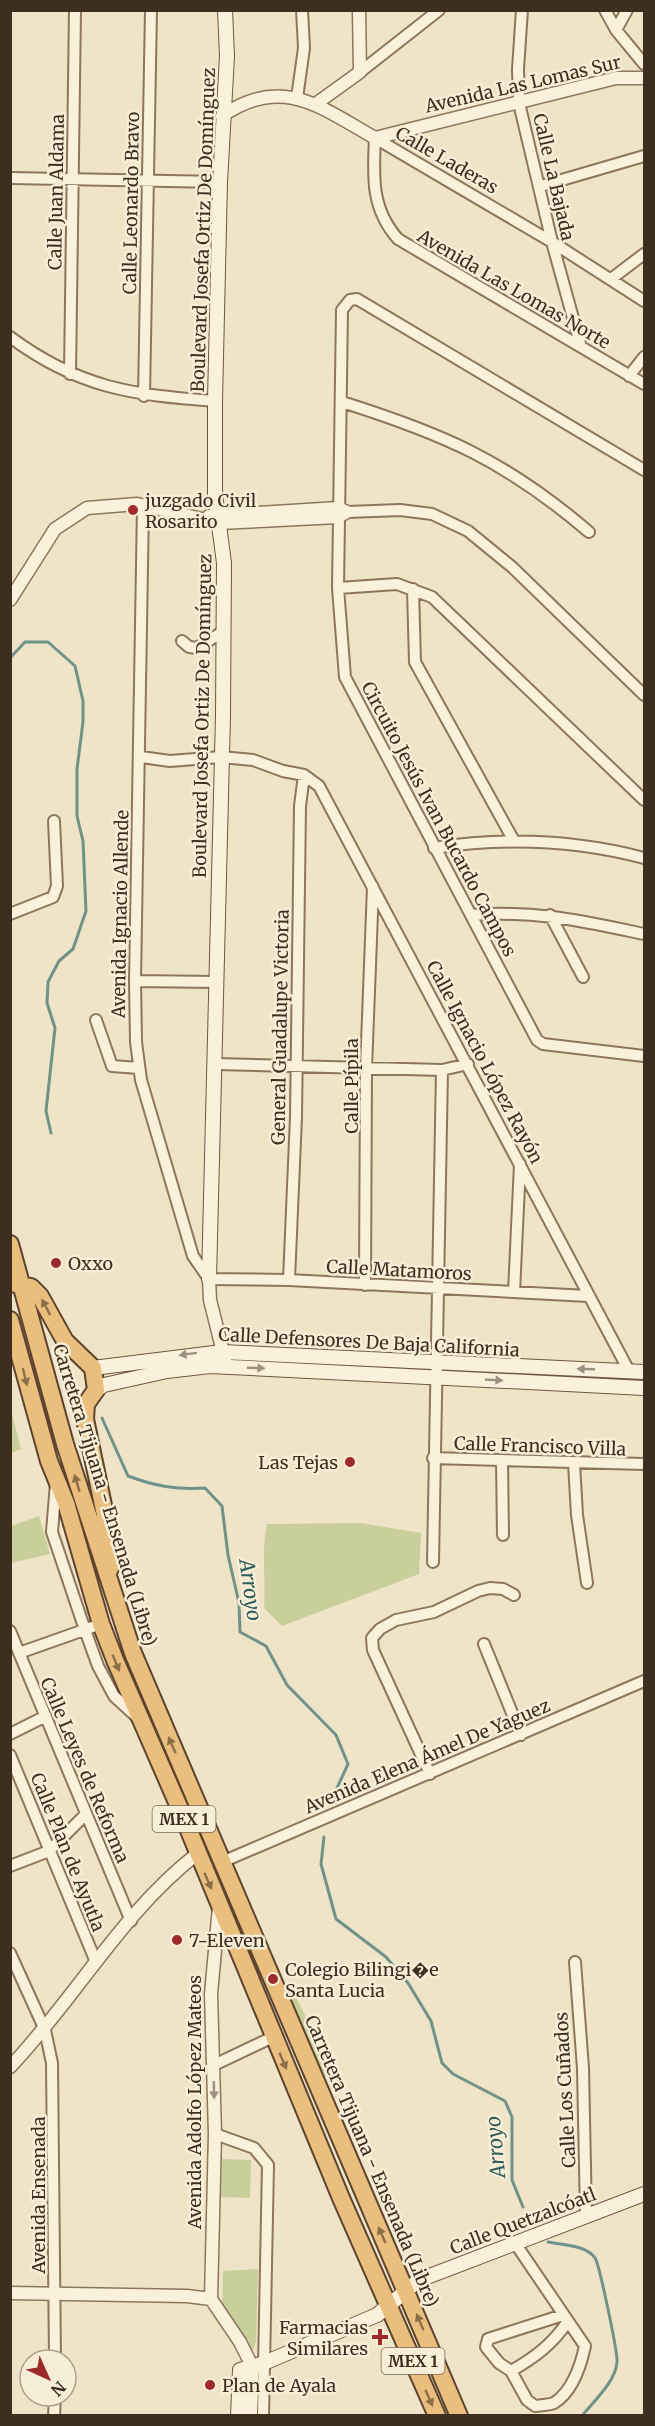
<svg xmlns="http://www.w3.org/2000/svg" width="655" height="2426" viewBox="0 0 655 2426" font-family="Merriweather,serif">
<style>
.green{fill:#c9cf9b}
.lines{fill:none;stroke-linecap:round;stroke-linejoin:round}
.stream{stroke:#6f938a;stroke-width:3}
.minor-casing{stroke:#8d765c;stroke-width:14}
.tertiary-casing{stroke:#8d765c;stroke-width:15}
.secondary-casing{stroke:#6f573f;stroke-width:16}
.trunk-casing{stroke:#5b4430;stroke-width:20}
.minor{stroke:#faf1dc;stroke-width:10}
.tertiary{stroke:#faf1dc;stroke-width:12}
.secondary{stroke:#faf1dc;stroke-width:14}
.trunk{stroke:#eabe7c;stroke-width:16}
.oneway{fill:#8b6f49}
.oneway2{fill:#9c907e}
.poi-dot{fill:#9e2a2b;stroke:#f7eed8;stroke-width:2}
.labels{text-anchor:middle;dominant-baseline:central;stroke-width:5;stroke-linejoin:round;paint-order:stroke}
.shield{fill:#f7eed8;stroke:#756857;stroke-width:1.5}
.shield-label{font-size:16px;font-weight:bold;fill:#3d2e20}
.street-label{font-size:18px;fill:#3d2e20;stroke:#f7eed8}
.poi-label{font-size:18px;fill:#3d2e20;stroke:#f7eed8;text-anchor:start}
.water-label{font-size:20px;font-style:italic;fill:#2f5d5a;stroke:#f7eed8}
</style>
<rect width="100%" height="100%" fill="#f0e4c8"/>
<path class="green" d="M10,1405L21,1449L11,1453H10Z
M39,1516L50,1554L11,1563V1526Z
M361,1523L421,1533L419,1574L282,1626L264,1608C266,1581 261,1550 267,1524Z
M296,1997L333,2072L324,2077L289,1999Z
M222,2159L251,2160L250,2198L221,2197Z
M258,2269L256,2342L253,2350L222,2316L223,2271Z"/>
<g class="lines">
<path class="stream" d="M10,658L25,642H48L75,666L83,701V722L77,769V816L83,841L86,911L73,949L59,961L48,982L47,1003L55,1028L46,1111L51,1133
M102,1418L128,1476C155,1486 176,1490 205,1488L222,1506L228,1555L239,1603L240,1632L266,1646L287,1685L336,1735L348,1764L331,1801
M324,1837L321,1864L336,1919L386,1957L408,1983L431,2021L442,2063L453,2074L505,2101L512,2117V2180L523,2207
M548,2242C563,2245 586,2245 595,2258C599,2263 618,2353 617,2362C616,2381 594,2401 582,2416"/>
<g class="minor-casing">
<path id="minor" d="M522,10L518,69L519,103L552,242L581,347
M605,10L616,30L644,64
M616,30L627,10
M360,72L439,10
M297,98L304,48L302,10
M10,178L220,182
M541,186L644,156
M611,279L644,254
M644,301L552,242L375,138C373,176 371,209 398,239L644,384
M10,337C79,388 132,395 215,401
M70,374L75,10
M629,376L644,357
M144,396L151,10
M342,402C444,434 506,461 589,532
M644,470L357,299L350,300L342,310L338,588L345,677L537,1040L543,1044L644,1056
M143,506L135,981L136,1042L141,1080L193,1256L209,1279L289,1280L588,1296
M347,512L400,510L432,514L468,531L512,567L644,695
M338,588L397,584L432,597L644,800
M413,589L415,662L514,841
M182,641L189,647L197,648L224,631
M141,757L170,761L221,757L253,760L283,771L304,775L319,786L629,1371
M434,848C505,837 575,840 644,858
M10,914L53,897L57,886L54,821
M472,915C536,910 582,921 644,934
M550,915L583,977
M135,981L217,982
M96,1020L112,1066L139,1068
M216,1064L442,1070L468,1064
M289,1280L296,1117L300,806L304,775
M365,1285L366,1069L373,887
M514,1292L520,1164
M433,1458L644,1464
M502,1461L503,1535
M574,1463L577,1515L587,1583
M56,1483L52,1532L85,1630L98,1666L114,1696L138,1718
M433,1562L442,1070
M10,1631L131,1921
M484,1644L521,1735
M19,1653L101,1624
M10,1734L46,1716
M10,1755L96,1962
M430,1774L373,1650L372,1638L380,1629L396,1620L434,1612L478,1591L490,1588L503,1589L514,1595
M222,1862L644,1681
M10,1866L49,1851L85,1815
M10,1953L45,2030L52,2063L55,2360
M575,1962L583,2068L586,2216
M214,2065L273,2037
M215,2134L254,2148L268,2165L263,2416
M515,2243L585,2346C581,2365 572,2392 554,2403C549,2405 541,2405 535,2406L527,2400L511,2371C534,2358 553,2344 568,2321
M511,2371L499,2363L486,2347L488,2339L563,2315
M54,2416L55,2396"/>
</g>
<g class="tertiary-casing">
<path id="tertiary" d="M317,103L360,72L359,10
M222,116C282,74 322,108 375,138L616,78H644
M209,516L338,508L347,512
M10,600L55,529L87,508L137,504L219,523L338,517L347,512
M209,1279L210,1300L225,1360
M10,2067C75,1999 122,1912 197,1854
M10,2293L187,2296L211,2299L240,2342L252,2366
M211,2299L215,2134L211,1994L219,1907"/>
</g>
<g class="secondary-casing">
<path id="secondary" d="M209,1279L223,716L224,563L215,494V401L220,182L227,56L225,10
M93,1368L222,1352L644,1372
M96,1390L104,1385L167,1371L210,1366L644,1388
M238,2416L240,2370L264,2363L377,2315L419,2280L644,2194
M250,2416L252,2366"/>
</g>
<g class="trunk-casing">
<path id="trunk" d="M10,1244L65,1444L133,1653L459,2416
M15,1284L31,1287L40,1296L65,1341L93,1368L96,1390L86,1404L85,1419L113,1553L114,1561L109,1570
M10,1320L49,1461L66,1503L101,1624L115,1660L183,1816L341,2198L437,2416"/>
</g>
<use href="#minor" class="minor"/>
<use href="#tertiary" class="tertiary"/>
<use href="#secondary" class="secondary"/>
<use href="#trunk" class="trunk"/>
</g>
<defs><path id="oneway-solid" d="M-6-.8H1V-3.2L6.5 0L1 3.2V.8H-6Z" transform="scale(1.5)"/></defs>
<g class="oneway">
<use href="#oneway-solid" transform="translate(46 1307) rotate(-118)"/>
<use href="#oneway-solid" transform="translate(25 1377) rotate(76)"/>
<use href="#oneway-solid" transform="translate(77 1483) rotate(-107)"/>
<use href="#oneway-solid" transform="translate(116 1663) rotate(68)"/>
<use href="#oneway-solid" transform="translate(172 1745) rotate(-114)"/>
<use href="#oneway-solid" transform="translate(208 1881) rotate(66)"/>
<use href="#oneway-solid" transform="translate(283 2061) rotate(67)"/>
<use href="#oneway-solid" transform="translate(382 2235) rotate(-114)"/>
<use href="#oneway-solid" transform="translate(420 2322) rotate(-113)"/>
<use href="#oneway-solid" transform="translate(429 2398) rotate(66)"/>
</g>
<g class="oneway2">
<use href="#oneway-solid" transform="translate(188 1354) rotate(173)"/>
<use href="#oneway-solid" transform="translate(256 1368) rotate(2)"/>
<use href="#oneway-solid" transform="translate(586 1369) rotate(-178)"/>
<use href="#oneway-solid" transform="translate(494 1380) rotate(3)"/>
<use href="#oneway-solid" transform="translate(214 2090) rotate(89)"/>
</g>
<g class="poi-dot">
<circle cx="133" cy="510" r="6"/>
<circle cx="56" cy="1263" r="6"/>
<circle cx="350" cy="1462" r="6"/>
<circle cx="177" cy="1940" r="6"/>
<circle cx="273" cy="1979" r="6"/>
<path d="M377 2328h6v6h6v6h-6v6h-6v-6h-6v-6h6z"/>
<circle cx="210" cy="2385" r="6"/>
</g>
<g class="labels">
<g class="shield">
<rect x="152.5" y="1806" width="63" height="26" rx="4.5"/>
<rect x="381.5" y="2348" width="63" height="26" rx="4.5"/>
</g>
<g class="shield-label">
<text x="184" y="1819">MEX 1</text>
<text x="413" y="2361">MEX 1</text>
</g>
<g class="street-label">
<text transform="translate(523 84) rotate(-13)">Avenida Las Lomas Sur</text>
<text transform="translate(447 160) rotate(30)">Calle Laderas</text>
<text transform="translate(554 177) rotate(77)">Calle La Bajada</text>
<text transform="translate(56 192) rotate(-89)">Calle Juan Aldama</text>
<text transform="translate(131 203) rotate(-89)">Calle Leonardo Bravo</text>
<text transform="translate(203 230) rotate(-88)">Boulevard Josefa Ortiz De Domínguez</text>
<text transform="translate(514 289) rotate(30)">Avenida Las Lomas Norte</text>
<text transform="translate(202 716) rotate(-89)">Boulevard Josefa Ortiz De Domínguez</text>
<text transform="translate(439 819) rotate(62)">Circuito Jesús Ivan Bucardo Campos</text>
<text transform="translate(120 914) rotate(-89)">Avenida Ignacio Allende</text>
<text transform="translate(280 1027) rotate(-89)">General Guadalupe Victoria</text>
<text transform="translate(485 1062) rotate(62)">Calle Ignacio López Rayón</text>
<text transform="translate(351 1086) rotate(-90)">Calle Pípila</text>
<text transform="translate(399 1270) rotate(3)">Calle Matamoros</text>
<text transform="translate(369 1342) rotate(3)">Calle Defensores De Baja California</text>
<text transform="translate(540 1446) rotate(2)">Calle Francisco Villa</text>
<text transform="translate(105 1495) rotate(73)">Carretera Tijuana - Ensenada (Libre)</text>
<text transform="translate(427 1756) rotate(-23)">Avenida Elena Ámel De Yaguez</text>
<text transform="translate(85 1770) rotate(67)">Calle Leyes de Reforma</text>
<text transform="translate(68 1852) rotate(68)">Calle Plan de Ayutla</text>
<text transform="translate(565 2090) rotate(-93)">Calle Los Cuñados</text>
<text transform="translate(194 2102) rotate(-90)">Avenida Adolfo López Mateos</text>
<text transform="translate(372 2161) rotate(67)">Carretera Tijuana - Ensenada (Libre)</text>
<text transform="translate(38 2195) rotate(-90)">Avenida Ensenada</text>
<text transform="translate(523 2221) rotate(-21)">Calle Quetzalcóatl</text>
</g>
<g class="poi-label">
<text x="145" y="500">juzgado Civil<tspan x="145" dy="21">Rosarito</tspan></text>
<text x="68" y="1263">Oxxo</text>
<text x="338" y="1462" text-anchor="end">Las Tejas</text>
<text x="189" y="1940">7-Eleven</text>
<text x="285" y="1969">Colegio Bilingi�e<tspan x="285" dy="21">Santa Lucia</tspan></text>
<text x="368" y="2327" text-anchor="end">Farmacias<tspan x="368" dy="21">Similares</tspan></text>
<text x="222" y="2385">Plan de Ayala</text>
</g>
<g class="water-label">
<text transform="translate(251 1590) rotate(82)">Arroyo</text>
<text transform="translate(495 2147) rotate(-95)">Arroyo</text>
</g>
</g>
<rect width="655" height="2426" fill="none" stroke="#3d2e20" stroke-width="24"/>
<g transform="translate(48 2378) rotate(135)"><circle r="28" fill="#f7eed8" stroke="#ada18e" stroke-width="1.5"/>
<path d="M0-4.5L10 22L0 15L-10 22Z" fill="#9e2a2b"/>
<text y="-9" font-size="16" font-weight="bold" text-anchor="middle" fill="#3d2e20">N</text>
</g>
</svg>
